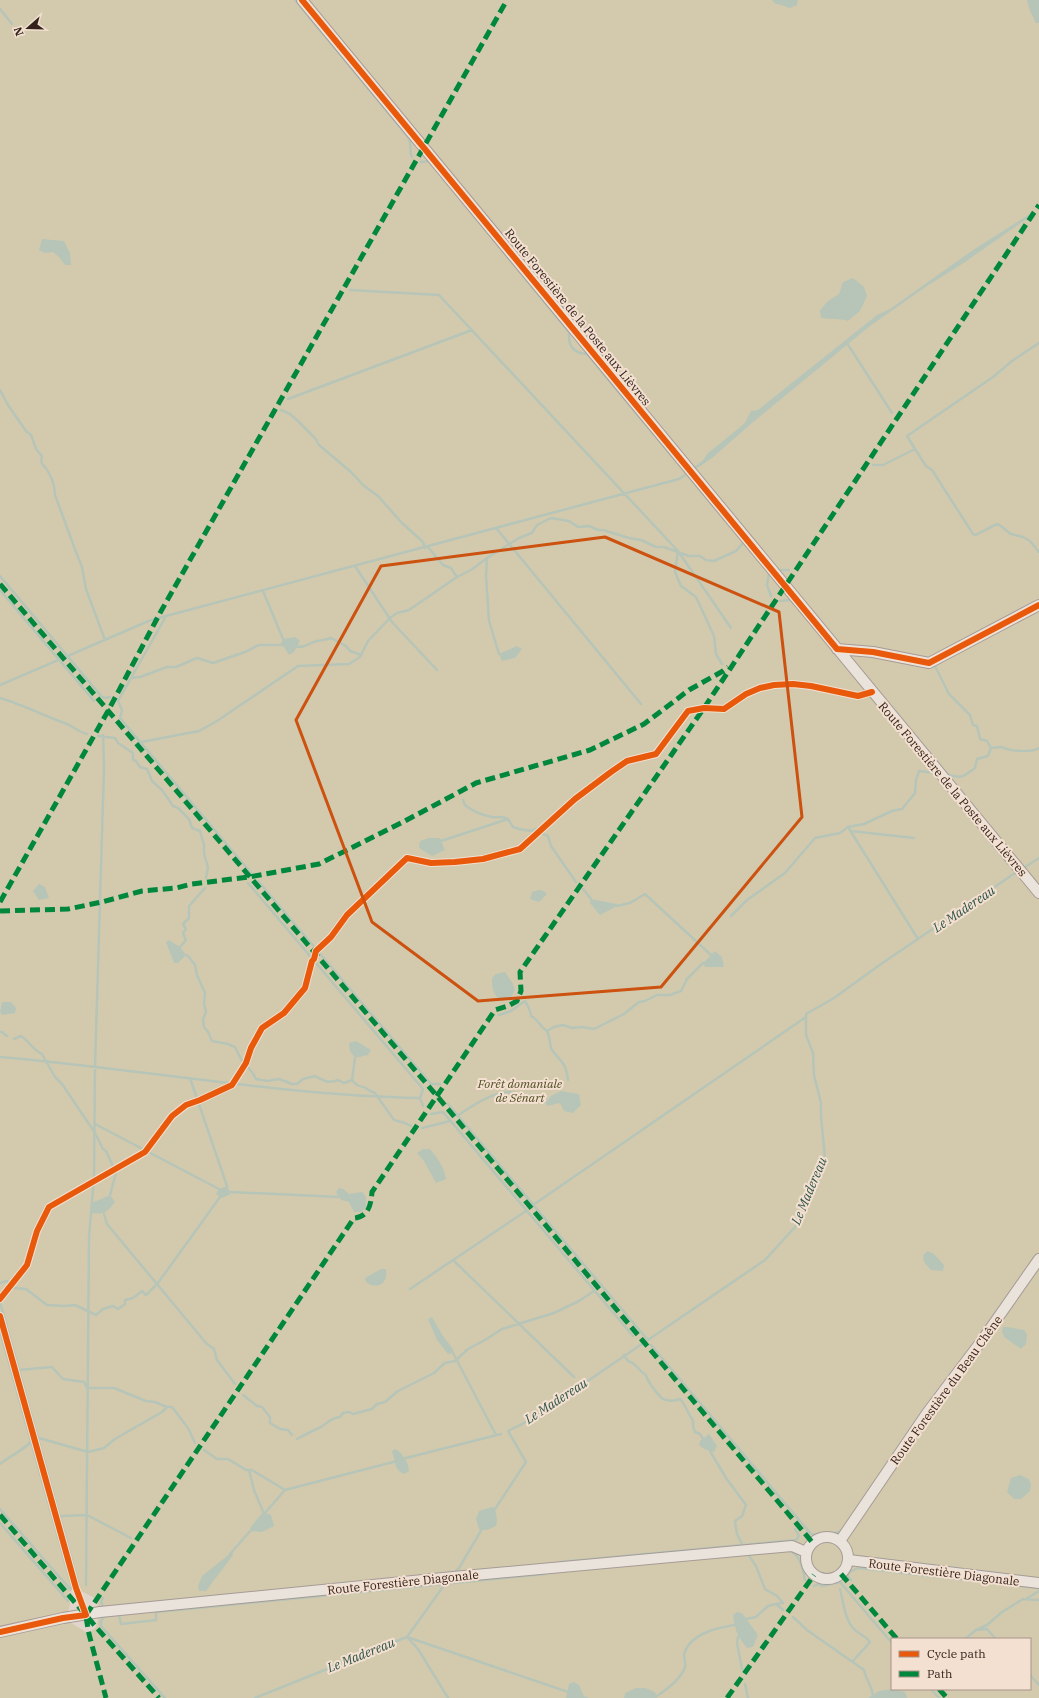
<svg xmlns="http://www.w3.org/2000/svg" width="1039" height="1698" viewBox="0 0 1039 1698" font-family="'IBM Plex Serif',serif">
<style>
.green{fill:#d3caae;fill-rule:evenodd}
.water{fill:#b6c5b7}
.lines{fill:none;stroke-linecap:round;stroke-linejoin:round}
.stream{stroke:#b6c5b7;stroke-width:2.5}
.minor-casing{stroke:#a69b95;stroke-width:12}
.minor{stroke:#eae3dc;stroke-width:10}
.quiet{stroke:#00873e;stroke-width:5;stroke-dasharray:10 5;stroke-linecap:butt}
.cycleway-casing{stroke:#f3e0d0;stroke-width:8}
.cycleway{stroke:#e8590c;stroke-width:6}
.marked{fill:none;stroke:#cd510f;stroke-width:3;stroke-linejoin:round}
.labels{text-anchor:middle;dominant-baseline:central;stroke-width:4;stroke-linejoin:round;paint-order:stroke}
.street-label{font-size:12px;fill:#34231d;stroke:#f3e0d0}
.park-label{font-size:12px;font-style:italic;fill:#504f25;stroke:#f3e0d0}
.water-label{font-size:13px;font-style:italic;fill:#2d5347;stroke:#f3e0d0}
</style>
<rect width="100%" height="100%" fill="#e1d5cb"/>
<path class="green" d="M0,0H1039V1698H0ZM76,1588L96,1599L100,1612L96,1627L89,1634L63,1618C71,1610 71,1603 68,1593ZM892,1639H1030V1689H892Z"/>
<path class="water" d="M772,0H798L797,5L790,8L774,3Z
M1027,0H1039V23H1036L1030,11Z
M1033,212L1028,218L962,264L927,286L870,326L752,423L712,458L699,467L707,454L745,423L751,411L758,410L877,315L890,309L970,252Z
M42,239L64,241L70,253L71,265H65L59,257L53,252L45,253L39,250Z
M853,278L864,287L867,296L860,311L848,321C839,318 831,320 821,318L820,310L828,301L839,294L843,282Z
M295,637L300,641L294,652L289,655L284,647L280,645L283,639Z
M517,646L522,649L515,658L502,661L499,654Z
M429,838H440L445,850L432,856L419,848L420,841Z
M39,884L45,887L49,898L39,900L33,891Z
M539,890L544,891L547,894L539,902L530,899L532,892Z
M591,899L617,904V906L600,915L590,903Z
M169,940L180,947L186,955L178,963H174L166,942Z
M715,951L722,957L724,967H705L703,963Z
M505,972L513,984L515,990L511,997L502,1001C493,995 492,989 492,978L496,974Z
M2,1002H11L16,1008L15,1013L2,1015L0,1012Z
M356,1041L371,1050L368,1055L355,1058L350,1051L349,1043Z
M561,1091L579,1094L581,1105L573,1113L564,1111L560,1103L547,1106L546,1102L551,1096Z
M423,1149H430C438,1159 444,1166 446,1179L436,1183L424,1161L417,1153Z
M227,1186L231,1194L222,1198L216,1194L219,1189Z
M339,1188L343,1189L349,1194L362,1192L366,1197V1207L361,1212H354L349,1202L341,1200L336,1192Z
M110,1195L115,1202C108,1212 104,1215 91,1213L92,1203Z
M928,1251L934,1254L944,1265L943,1271L931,1270L924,1262L923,1255Z
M381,1269H386C388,1283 379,1291 366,1282L365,1278Z
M432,1317L443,1336L453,1349L452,1353L448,1354L437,1340L428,1319Z
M1003,1327H1008L1024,1330L1027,1334L1026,1344L1021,1349L1004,1337L1002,1331Z
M709,1434L717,1446L714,1452L704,1449L699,1445L700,1441Z
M395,1449C402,1452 409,1463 409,1471L405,1474L400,1472L396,1467L392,1451Z
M1020,1475L1029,1479L1031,1485L1030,1491L1021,1499H1014L1007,1492L1011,1478Z
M492,1507L495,1508L497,1520L496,1526L487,1530L479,1529L476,1519L479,1511Z
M263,1512L271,1515L274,1526L262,1532L250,1531V1528Z
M232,1552L233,1555L206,1591H199L198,1586L202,1576Z
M737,1612L742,1613L758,1635L753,1647L747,1648C737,1636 735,1630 733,1615Z
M574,1682L579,1685L584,1696L589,1698H566L569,1684Z
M636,1688H645L655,1692L657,1698H624L625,1693Z
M892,1689L905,1692L907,1698H868L879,1691Z"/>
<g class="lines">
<path class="stream" d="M295,0L408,137C412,143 409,150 412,157
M0,9L12,24
M421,162L429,161L569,332C568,346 573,353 587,354L759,561
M350,290L439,295L678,551L731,628
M578,328C592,332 597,332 595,349
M847,343L892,413
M0,390L8,405L26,431L31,435L36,449L42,456L41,462C49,471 55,483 55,495L76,552L82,567L86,589L105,640
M288,399L472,330
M281,410L290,414L298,421L315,438L319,445L351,472L363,485L378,496L402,523L423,542L425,548
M915,449L926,466L932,470L973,534L975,535C983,532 989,527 998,524L1011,534L1023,537L1030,541L1039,552
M873,465H883L915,449L907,436L993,377L1012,361L1039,343
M692,470L704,461
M496,528L641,704
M428,547L443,565L451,568L457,577
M678,551L675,572L681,586L696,597L714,636L716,654L722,664
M487,558L486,576L489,621L499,654
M355,566L392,622L437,670
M777,568L778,570H789
M767,571L769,573L767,585L771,596
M0,576L102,697L106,698L110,697
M0,590L94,701
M263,591L283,639
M780,601L791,600L794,604
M165,618L118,701L122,710L120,718L251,873
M297,647C308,647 308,643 317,641C322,640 326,640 331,638L346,646L350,651L361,655
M935,666L949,694L970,715L973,725L977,726L980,739L987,741L991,748
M131,678L140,677L167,667H176L197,658L213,663L245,652L259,645H280
M0,685L151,620L679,479L688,473
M0,698C23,705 45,716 67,724C74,727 79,732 87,734
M98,736L115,738L118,743L133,753V760L136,761L140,767L147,769L152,781L162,790L173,806L178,808L189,819L192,828L200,831L204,845V854L208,867L206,878
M141,742L199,731L217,721L298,666L349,664L360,657L368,641L390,618L397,613L409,610L457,577L471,570L487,558L519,538L532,533L537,525L551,518L569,521L578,527L589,526L598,530H603L629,538L641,540L656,547H664L689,556H700L706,560L714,561L736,551L743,543
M945,774C962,778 960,779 975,768L977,759L988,756L991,748L1002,747C1008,751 1033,753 1039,748
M463,800L465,805C472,811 482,815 492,817C498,818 502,815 508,819
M848,827L918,939
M851,831L914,838
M441,841L508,819L513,827L519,829L531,831L539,828L543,834L548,836L551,846L576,882
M990,842L1016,873
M1022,869L1039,858
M258,881L431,1084H440
M248,883L423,1089L420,1098
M583,889L591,899
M617,906L630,903L645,894L711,955
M731,916L747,900L785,873L815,838L840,833L848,827L864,824L892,811L902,809L915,793L916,780L919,771L935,773
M180,947L186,940L183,933L186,929L183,924L189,918V906L205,888
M186,955L189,957L195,965L197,975L205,993L204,1004L206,1012L203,1019L204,1027L208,1032L212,1041L228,1044L235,1047L241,1059L252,1072L256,1079L267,1081L279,1079L292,1084H297L303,1079L315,1076C324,1081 329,1084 338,1080L344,1083L352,1080C358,1088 360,1085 366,1088C370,1091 371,1092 375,1093L394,1120L405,1123L411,1126
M499,1015L511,1011L525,1001C527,1004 531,1012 531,1016C539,1020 540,1027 547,1031
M0,1032H2L7,1036
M14,1039L21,1036C30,1042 33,1050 42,1054L55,1077L62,1084L95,1133L103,1149L106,1151L116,1173L110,1195
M0,1057C140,1069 279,1095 420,1098L423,1106
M190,1078L227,1186
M352,1080L355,1058
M568,1080C565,1060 562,1064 552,1050C550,1048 550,1036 547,1031L554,1027L563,1025L572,1028L582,1027L594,1029L624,1014L639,1002L645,1001L657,995H670L681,991L687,979L703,963
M448,1104L647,1339
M431,1114L443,1112L633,1336
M457,1116C469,1108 506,1082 519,1096L540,1095L545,1102
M95,1124L219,1189
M422,1128L450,1121
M230,1192L339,1197
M533,1205L806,1017
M104,1214L107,1224L206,1343L214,1349L217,1360L235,1384
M453,1260L574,1377
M0,1283L7,1281L14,1288L26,1289L47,1305L65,1306L75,1305L96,1315L103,1309L113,1306L118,1309L125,1304V1300L133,1298L142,1291L146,1295L158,1283L220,1197
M410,1289L526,1211
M0,1302L79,1586
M0,1331L72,1587L70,1589L0,1509
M651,1345L811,1534C820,1536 836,1535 843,1529
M452,1351L496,1435
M624,1355L628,1361C638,1364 638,1371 646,1375C647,1381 658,1395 663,1399C668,1401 675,1401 680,1399L682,1401L693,1421V1426L695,1432L700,1434L703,1439
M19,1370L52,1367L63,1379L84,1382L87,1388H114L146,1401L155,1402L167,1407
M243,1395L257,1406L262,1407L270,1417V1423L280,1429L288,1430L292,1435
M39,1438L88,1452L104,1448L115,1439L162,1412L167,1407H172L188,1428L195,1443
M297,1439C304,1435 310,1432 317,1429C325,1426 331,1417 340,1417L343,1413L349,1412L353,1414L372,1409L377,1404L385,1402L398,1391L434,1373L445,1363L455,1361L468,1349L485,1340L502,1329L554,1313L579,1301L594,1291
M204,1450L217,1459H228L246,1470H252L285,1490L397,1461
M710,1451L726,1478L746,1505L742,1516L735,1521L737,1534L742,1544
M402,1459L501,1434
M0,1464C10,1456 22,1451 32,1441
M249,1470L254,1490L264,1514
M495,1509L526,1462L508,1431L532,1419L765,1260L795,1227L814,1188L825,1158L821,1116V1103L814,1075L813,1053L806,1035V1014L834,998L881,964L1018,871
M264,1514L285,1490
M62,1516L87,1515L131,1538
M0,1523L68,1601
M788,1550C801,1555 802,1567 805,1580
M230,1554L252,1529
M748,1554L756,1566L765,1589L777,1596L783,1603L776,1604
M560,1562L796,1540L799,1536L795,1529
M455,1572L459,1568L482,1529
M851,1580L848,1577V1573L858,1568L1039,1588
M86,1585L89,1237L94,1178L95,1067L104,768L103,735
M814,1586L818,1584L823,1586L840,1582L892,1643
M840,1589C843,1601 845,1619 853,1628C858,1634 865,1635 870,1642L853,1661
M103,1598L101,1601L102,1605L104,1607L235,1594
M1026,1599L1039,1591
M109,1615L104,1617L101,1621V1626L165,1698
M116,1615H119L121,1624L156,1620V1612L545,1574
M793,1617L807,1630L864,1670C866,1679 871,1685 873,1695
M746,1619L756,1617L768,1606L776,1604L783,1610
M979,1630L987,1629L996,1639
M407,1637L568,1692
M407,1637L418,1649L448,1698
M738,1637L737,1643L742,1669
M965,1639L976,1630L987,1625L1002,1612L1023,1599L1039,1600
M1030,1675L1039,1685
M745,1684L748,1698
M931,1689L939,1698
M657,1696C666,1690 681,1679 685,1667C686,1664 684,1659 684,1655C689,1634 716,1628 734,1625
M255,1698L407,1637L445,1584"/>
<g class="minor-casing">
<path id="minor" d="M302,0L1039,893
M837,649L873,652L929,663L1039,605
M806 1558a21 21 0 1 1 42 0a21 21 0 1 1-42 0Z
M840,1541L927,1413L983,1339L1039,1259
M849,1560L1039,1583
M0,1632L63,1618L100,1612L453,1577L792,1546L806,1552"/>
</g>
<use href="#minor" class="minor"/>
<path class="quiet" d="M0,584L437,1096L812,1542
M0,902L108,711L160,613L507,0
M0,911L68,909L102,902L142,891L176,888L192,884L249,877L319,864L403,822L476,783L590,750L644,724L689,690L723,671L728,667
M0,1515L96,1627L159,1698
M841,1574L897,1639
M86,1615L354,1218C369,1217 371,1204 372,1192L495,1010L508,1006L517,1001L521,991L520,972L704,708L1039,205
M86,1617L89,1634L106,1698
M939,1689L947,1698
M727,1698L814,1575"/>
<g class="cycleway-casing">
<path id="cycleway" d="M302,0L837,649L873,652L929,663L1039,605
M0,1299L27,1265L37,1231L49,1207L145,1152L172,1116L186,1105L200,1100L232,1085L246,1063L251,1048L262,1028L284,1013L305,988L312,961L314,959L316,951L331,937L347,915L407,858L431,863L455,862L483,859L520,849L575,799L611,772L627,761L656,754L688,711L704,708L724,709L746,694L760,688L774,685L793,684L811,686L858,696L872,692
M0,1316L76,1588L86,1615L63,1618L0,1632"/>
</g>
<use href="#cycleway" class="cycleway"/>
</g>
<path class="marked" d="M605,537L779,612L802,817L661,987L478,1001L372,922L296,720L381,566Z"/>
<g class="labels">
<g class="street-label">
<text transform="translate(578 317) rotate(51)">Route Forestière de la Poste aux Lièvres</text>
<text transform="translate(953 789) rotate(50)">Route Forestière de la Poste aux Lièvres</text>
<text transform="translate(946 1390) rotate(-54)">Route Forestière du Beau Chêne</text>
<text transform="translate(944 1572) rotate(7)">Route Forestière Diagonale</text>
<text transform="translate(403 1582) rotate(-6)">Route Forestière Diagonale</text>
</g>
<g class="park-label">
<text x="520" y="1083">Forêt domaniale<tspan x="520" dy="14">de Sénart</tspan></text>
</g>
<g class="water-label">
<text transform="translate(964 909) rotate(-34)">Le Madereau</text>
<text transform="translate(809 1191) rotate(-67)">Le Madereau</text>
<text transform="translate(556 1401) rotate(-33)">Le Madereau</text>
<text transform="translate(361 1655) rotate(-22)">Le Madereau</text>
</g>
</g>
<rect x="891" y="1638" width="140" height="52" fill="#f3e0d0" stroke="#a79488"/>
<rect x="899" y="1651" width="20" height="6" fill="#e8590c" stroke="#a79488"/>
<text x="927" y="1658" font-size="12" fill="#34231d">Cycle path</text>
<rect x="899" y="1671" width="20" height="6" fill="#00873e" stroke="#a79488"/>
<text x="927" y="1678" font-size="12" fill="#34231d">Path</text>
<g transform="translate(28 28) rotate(250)" stroke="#f3e0d0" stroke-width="3" paint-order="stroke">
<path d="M0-3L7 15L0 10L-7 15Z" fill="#34231d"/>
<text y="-6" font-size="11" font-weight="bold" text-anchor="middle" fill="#34231d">N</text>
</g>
</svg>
